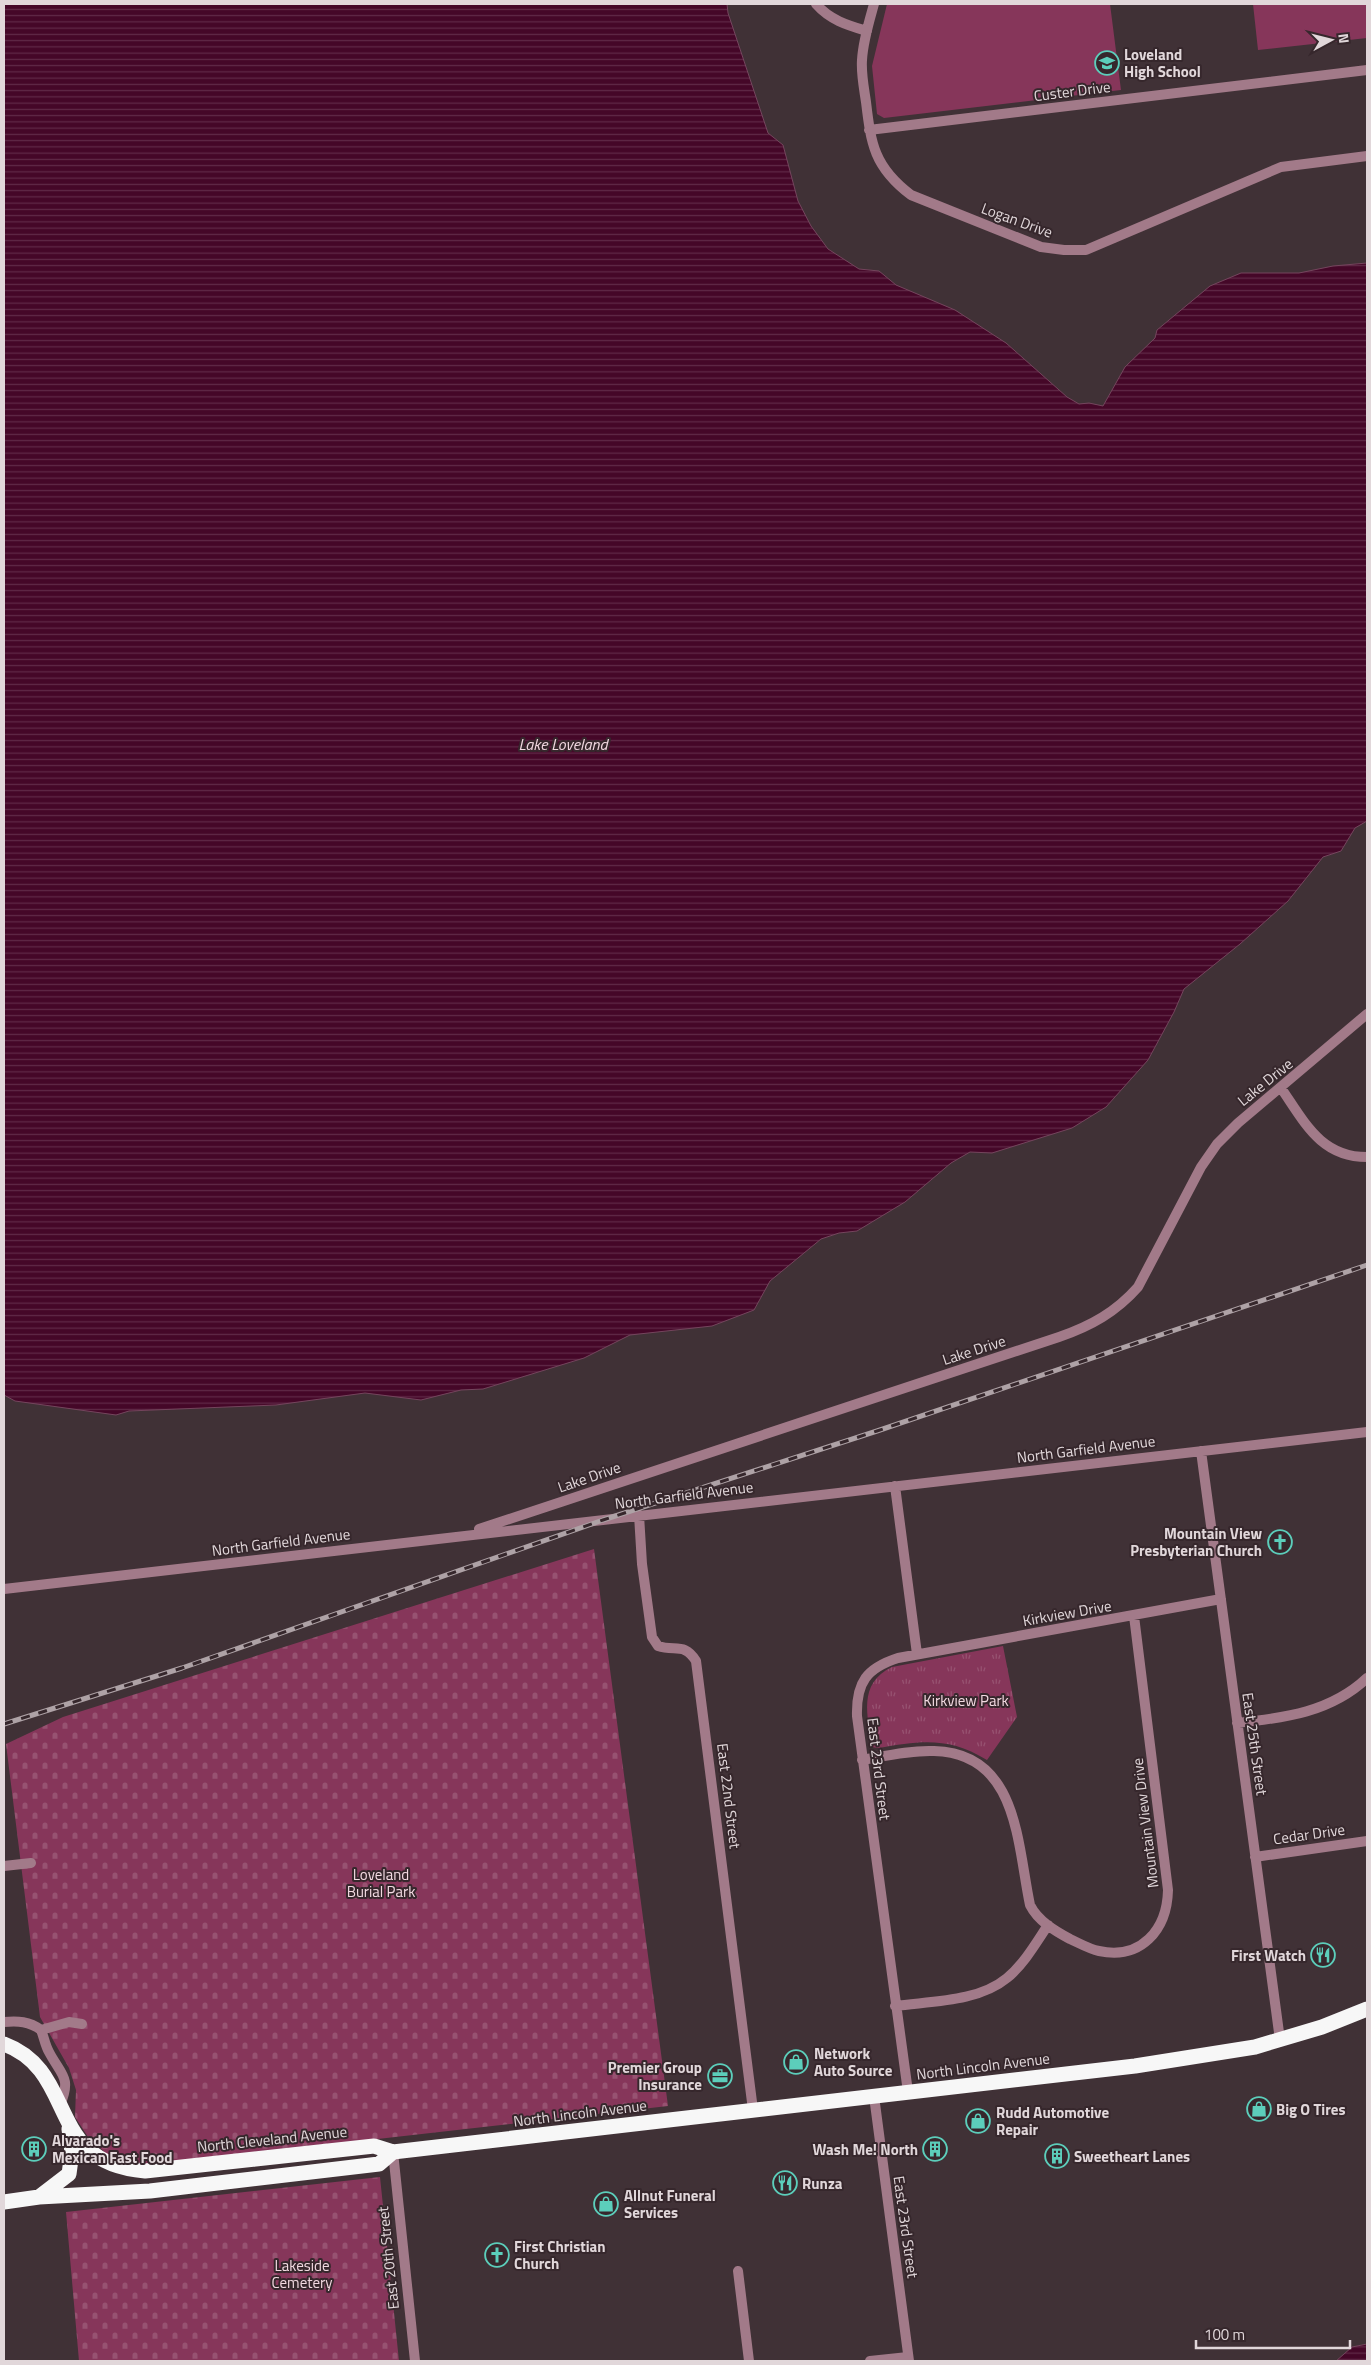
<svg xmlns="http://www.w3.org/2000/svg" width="1371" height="2365" viewBox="0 0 1371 2365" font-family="'Titillium Web',sans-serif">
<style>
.grass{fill:url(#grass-tufts)}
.cemetery{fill:url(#cemetery-stones)}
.pitch{fill:#86365a}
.water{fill:url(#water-rules);stroke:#74455d}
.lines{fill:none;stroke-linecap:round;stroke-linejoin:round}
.street{stroke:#a27a89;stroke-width:10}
.highway{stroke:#f7f7f7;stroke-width:15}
.rail-casing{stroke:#aea2a6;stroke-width:5}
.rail{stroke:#36272c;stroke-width:3;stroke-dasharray:9;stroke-linecap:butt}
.labels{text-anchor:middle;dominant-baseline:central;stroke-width:4;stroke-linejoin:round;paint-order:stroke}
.poi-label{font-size:15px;font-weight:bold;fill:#e1d7da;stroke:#36272c;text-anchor:start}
.street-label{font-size:15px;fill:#e1d7da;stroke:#36272c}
.park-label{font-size:15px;fill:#f2d9e1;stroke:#36272c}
.water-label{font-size:16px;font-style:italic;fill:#f2d8e1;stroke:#36272c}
</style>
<defs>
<pattern id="grass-tufts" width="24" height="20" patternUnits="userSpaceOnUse" patternTransform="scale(1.25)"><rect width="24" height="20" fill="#86365a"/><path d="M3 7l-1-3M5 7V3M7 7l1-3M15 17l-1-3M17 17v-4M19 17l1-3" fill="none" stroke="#975271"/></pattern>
<pattern id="cemetery-stones" width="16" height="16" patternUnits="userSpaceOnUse" patternTransform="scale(1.25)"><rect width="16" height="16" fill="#86365a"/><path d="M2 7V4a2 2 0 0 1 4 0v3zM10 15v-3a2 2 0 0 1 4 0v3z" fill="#975271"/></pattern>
<pattern id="water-rules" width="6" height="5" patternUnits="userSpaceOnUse" patternTransform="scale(1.25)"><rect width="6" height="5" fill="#450728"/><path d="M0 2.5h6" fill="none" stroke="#602a47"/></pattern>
</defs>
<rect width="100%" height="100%" fill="#403136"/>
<path class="grass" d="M1003,1646L1017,1717L987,1760C948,1736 920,1741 878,1748L872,1747C868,1716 857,1684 892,1667Z"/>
<path class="cemetery" d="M594,1549L668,2106L140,2166L111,2158L88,2137L75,2117L76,2090L69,2068L40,2017L6,1744L63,1717Z
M380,2177L399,2361H79L66,2212Z"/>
<path class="pitch" d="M887,4H1110L1121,90L884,118L877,114L872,66Z
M1253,4H1367V38L1258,50Z"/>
<path class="water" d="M4,4H727L728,13L768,133L783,145L798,201L811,226L828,249L859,269L879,271L896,285L955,310L1006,343L1067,397L1079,404L1089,403L1103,406L1125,367L1155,338L1157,330L1210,286L1241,273H1299L1333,266L1367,263V821L1355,828L1341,851L1323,857L1288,901L1240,944L1184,989L1174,1012L1148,1060L1106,1107L1072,1128L992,1153L970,1152L951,1163L905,1202L857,1231L839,1233L821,1239L770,1281L754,1310L712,1326L630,1335L584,1358L483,1389L461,1390L421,1400L365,1393L276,1405L129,1411L116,1415L15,1401L4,1395Z
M1367,2344V2361H1336L1352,2347Z"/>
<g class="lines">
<path class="street" d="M816,4C830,20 847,25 867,31
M874,4C869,22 863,41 862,60C861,74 864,88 866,102C871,144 874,167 911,195L1041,247L1064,250H1086L1281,167L1367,156
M869,130L1367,70
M1281,1088C1305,1123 1321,1157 1367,1157
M1201,1451L1280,2040
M895,1486L917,1654
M639,1515L642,1564L652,1637L658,1646C675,1652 684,1642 696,1661L753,2110
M479,1529L1059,1337C1091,1326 1116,1312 1138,1287L1201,1167L1217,1144L1238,1123L1367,1014
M4,1589L1367,1432
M1237,1723C1285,1718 1331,1712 1367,1678
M862,1760C885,1756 910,1750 934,1751C1018,1753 1017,1843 1030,1905C1038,1921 1055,1931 1070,1939C1079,1943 1089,1949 1099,1951C1141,1960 1167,1930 1168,1890L1134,1616
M1255,1857L1367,1841
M4,1866L31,1863
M895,2006C932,2001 978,2002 1007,1978C1024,1964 1036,1943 1048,1925
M4,2022C18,2021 29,2021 41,2030
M41,2030C44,2037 45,2045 49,2052C61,2075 72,2077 60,2105
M41,2030L69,2022L82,2024
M908,2092L857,1716C856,1682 867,1668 898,1658L1221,1599
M874,2096L909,2361
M393,2152L415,2361
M738,2271L749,2361
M870,2361L908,2357"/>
<path class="highway" d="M4,2044C79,2072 44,2163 145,2171L374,2146L393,2152
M39,2197L69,2174L72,2152L69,2129
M4,2202L39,2197L150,2191L379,2164L393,2152L1135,2066L1255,2047L1322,2027L1367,2009"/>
<g class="rail-casing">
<path id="rail" d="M4,1724L182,1668L603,1520L877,1431L1367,1265"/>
</g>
<use href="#rail" class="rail"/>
</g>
<defs>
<g id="school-ring" transform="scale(1.25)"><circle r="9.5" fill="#36272c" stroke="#5ccebb" stroke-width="1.5"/><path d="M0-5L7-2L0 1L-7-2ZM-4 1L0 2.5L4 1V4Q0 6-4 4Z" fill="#5ccebb"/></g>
<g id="church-ring" transform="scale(1.25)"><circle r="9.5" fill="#36272c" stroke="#5ccebb" stroke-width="1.5"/><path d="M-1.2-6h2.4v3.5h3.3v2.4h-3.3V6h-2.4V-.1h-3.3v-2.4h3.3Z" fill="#5ccebb"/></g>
<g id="restaurant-ring" transform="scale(1.25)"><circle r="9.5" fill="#36272c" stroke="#5ccebb" stroke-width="1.5"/><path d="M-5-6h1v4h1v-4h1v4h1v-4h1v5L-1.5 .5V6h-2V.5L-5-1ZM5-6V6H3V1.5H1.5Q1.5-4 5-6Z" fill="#5ccebb"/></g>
<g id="shop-ring" transform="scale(1.25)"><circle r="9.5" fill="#36272c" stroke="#5ccebb" stroke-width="1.5"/><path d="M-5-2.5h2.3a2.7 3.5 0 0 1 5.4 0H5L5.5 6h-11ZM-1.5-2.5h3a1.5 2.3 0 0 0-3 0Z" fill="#5ccebb"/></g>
<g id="office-ring" transform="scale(1.25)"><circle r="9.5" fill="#36272c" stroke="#5ccebb" stroke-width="1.5"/><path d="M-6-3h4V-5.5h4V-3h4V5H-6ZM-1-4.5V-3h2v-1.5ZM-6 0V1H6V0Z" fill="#5ccebb"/></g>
<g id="building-ring" transform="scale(1.25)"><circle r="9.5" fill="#36272c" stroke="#5ccebb" stroke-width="1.5"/><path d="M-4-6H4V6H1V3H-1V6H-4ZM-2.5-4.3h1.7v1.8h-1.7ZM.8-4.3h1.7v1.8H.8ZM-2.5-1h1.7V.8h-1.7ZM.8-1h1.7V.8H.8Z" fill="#5ccebb"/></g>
</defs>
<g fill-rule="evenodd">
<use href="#school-ring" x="1107" y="63"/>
<use href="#church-ring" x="1280" y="1542"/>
<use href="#restaurant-ring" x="1323" y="1955"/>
<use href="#shop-ring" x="796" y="2062"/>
<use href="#office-ring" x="720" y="2076"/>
<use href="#shop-ring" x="1259" y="2109"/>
<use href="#shop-ring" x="978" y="2121"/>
<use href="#building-ring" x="34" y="2149"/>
<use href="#building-ring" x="935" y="2149"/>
<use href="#building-ring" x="1057" y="2156"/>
<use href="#restaurant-ring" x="785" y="2183"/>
<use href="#shop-ring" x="606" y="2204"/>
<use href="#church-ring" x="497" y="2255"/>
</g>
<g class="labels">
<g class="poi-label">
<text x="1124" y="54">Loveland<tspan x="1124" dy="17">High School</tspan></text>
<text x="1262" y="1533" text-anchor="end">Mountain View<tspan x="1262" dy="17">Presbyterian Church</tspan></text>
<text x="1306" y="1955" text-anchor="end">First Watch</text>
<text x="814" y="2053">Network<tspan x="814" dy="17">Auto Source</tspan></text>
<text x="702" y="2067" text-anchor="end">Premier Group<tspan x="702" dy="17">Insurance</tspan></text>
<text x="1276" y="2109">Big O Tires</text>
<text x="996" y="2112">Rudd Automotive<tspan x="996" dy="17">Repair</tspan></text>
<text x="52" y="2140">Alvarado's<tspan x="52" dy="17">Mexican Fast Food</tspan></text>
<text x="918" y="2149" text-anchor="end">Wash Me! North</text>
<text x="1074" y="2156">Sweetheart Lanes</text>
<text x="802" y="2183">Runza</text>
<text x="624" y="2195">Allnut Funeral<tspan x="624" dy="17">Services</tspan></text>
<text x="514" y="2246">First Christian<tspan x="514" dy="17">Church</tspan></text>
</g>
<g class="street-label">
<text transform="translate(1072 91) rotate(-7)">Custer Drive</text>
<text transform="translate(1017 220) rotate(20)">Logan Drive</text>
<text transform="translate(1265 1082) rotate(-39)">Lake Drive</text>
<text transform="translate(974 1350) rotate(-18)">Lake Drive</text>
<text transform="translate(1086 1449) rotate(-7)">North Garfield Avenue</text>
<text transform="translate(589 1477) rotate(-19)">Lake Drive</text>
<text transform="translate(684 1495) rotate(-7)">North Garfield Avenue</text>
<text transform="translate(281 1542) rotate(-7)">North Garfield Avenue</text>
<text transform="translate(1067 1613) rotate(-10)">Kirkview Drive</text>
<text transform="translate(1255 1744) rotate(82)">East 25th Street</text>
<text transform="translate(879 1769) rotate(83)">East 23rd Street</text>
<text transform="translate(729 1796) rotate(83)">East 22nd Street</text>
<text transform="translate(1145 1823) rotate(-97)">Mountain View Drive</text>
<text transform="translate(1309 1834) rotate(-8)">Cedar Drive</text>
<text transform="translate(983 2066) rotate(-7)">North Lincoln Avenue</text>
<text transform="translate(580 2113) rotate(-7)">North Lincoln Avenue</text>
<text transform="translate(272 2139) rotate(-6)">North Cleveland Avenue</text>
<text transform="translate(906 2227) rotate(82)">East 23rd Street</text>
<text transform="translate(388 2258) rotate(-96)">East 20th Street</text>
</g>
<g class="park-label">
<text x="966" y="1700">Kirkview Park</text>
<text x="381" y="1874">Loveland<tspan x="381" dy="17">Burial Park</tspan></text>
<text x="302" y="2265">Lakeside<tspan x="302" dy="17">Cemetery</tspan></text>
</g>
<g class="water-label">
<text x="563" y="744">Lake Loveland</text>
</g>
</g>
<rect width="1371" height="2365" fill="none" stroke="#e1d7da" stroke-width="10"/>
<g transform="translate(1331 40) rotate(83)" stroke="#36272c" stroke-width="4" paint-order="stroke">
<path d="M0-4L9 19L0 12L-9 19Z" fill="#e1d7da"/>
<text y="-8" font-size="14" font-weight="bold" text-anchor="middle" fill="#e1d7da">N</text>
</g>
<path d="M1196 2340v8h154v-8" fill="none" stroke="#e1d7da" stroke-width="2.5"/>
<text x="1204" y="2340" font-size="15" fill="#e1d7da" stroke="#36272c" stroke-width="4" paint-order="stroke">100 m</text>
</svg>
